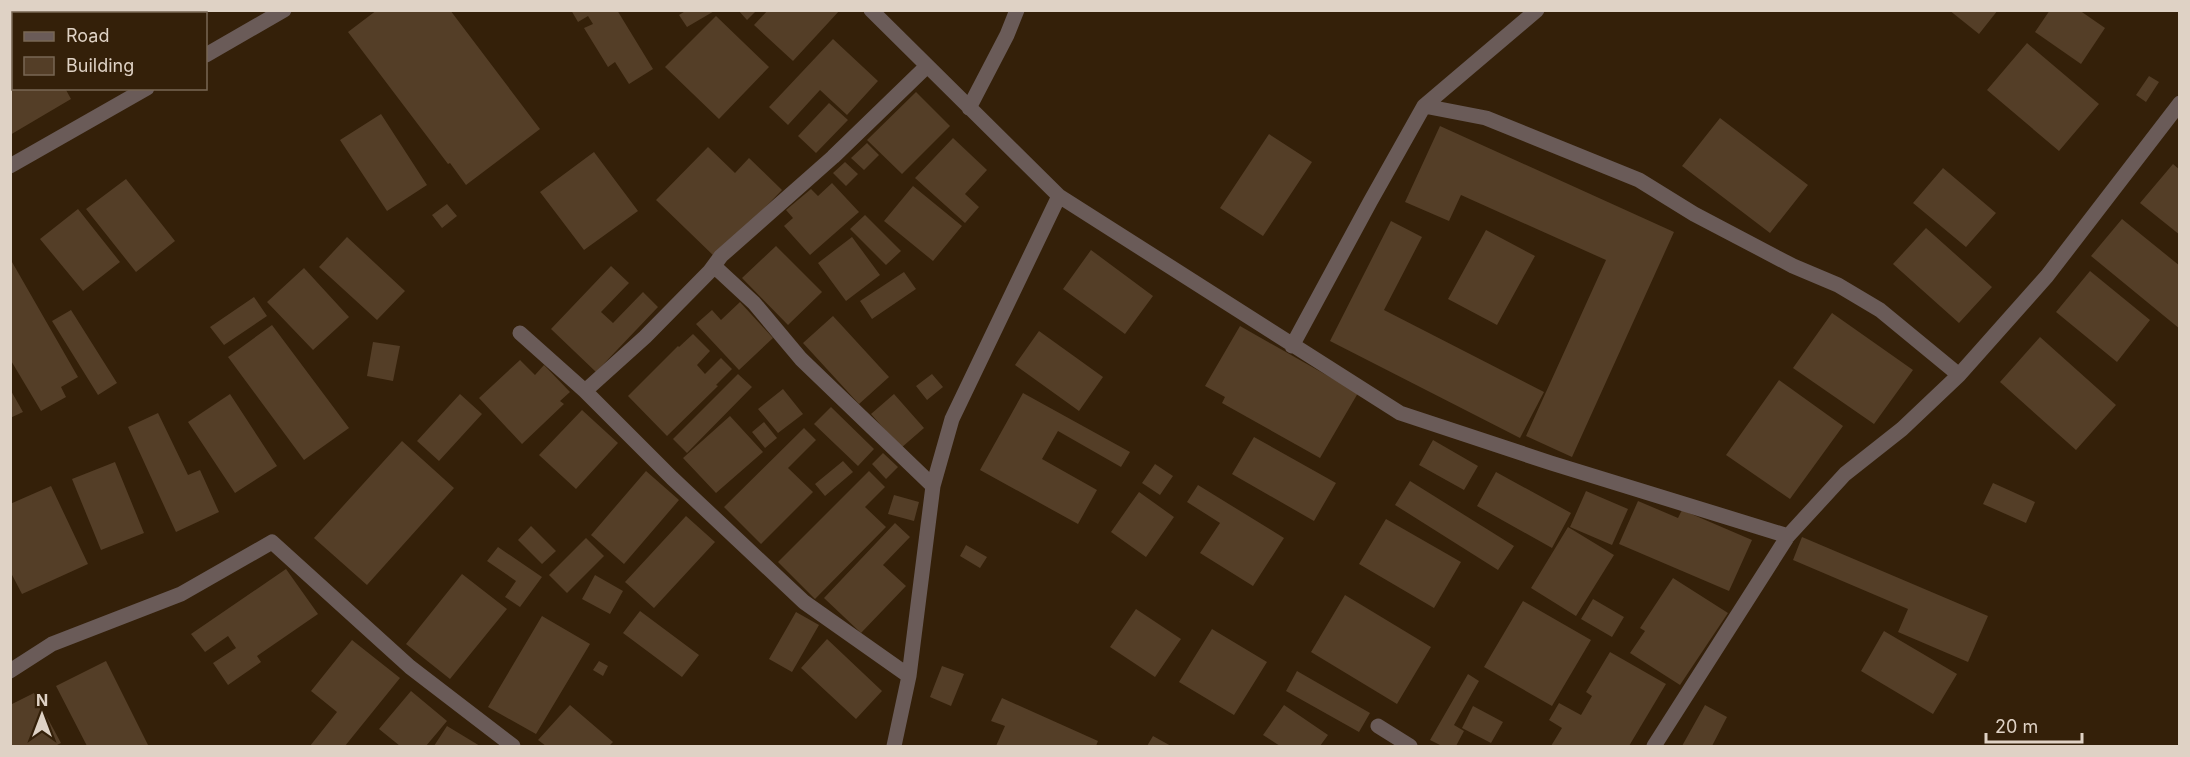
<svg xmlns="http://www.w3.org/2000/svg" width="2190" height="757" viewBox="0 0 2190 757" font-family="Inter,sans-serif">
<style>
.building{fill:#543e27}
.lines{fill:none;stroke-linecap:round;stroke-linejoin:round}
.minor{stroke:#6a5b58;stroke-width:15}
</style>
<rect width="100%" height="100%" fill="#342009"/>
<path class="building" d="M144,10H176L173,14H146Z
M377,10H450L540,129L466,185L450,163L448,164L348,32Z
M571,10H617L653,69L629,84L615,62L608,67L584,28L593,24L588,16L578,22Z
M687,10H716L687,27L679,15Z
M738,10H757L747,20Z
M768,10H840L793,61L754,25Z
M1949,10H1998L1979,34Z
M2050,10H2079L2105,28L2081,64L2035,32Z
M716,16L769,67L719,119L665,67Z
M833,39L878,81L847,115L820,90L788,125L769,107Z
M2027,43L2099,104L2059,151L1987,90Z
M14,62V88H65L71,99L10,135V64Z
M2149,76L2159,82L2146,102L2136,95Z
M916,92L950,126L902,174L867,140Z
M829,103L848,120L816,153L798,136Z
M381,114L427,185L387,211L340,140Z
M1720,118L1808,185L1770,233L1682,166Z
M1440,126L1674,232L1572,457L1526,436L1606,260L1461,195L1449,221L1405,202Z
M1269,134L1312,162L1263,236L1220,208Z
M953,138L987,170L965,194L979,207L965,223L915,178Z
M867,143L879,155L864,170L851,158Z
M708,147L735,173L749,158L782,190L716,258L656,200Z
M594,152L638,211L584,250L540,192Z
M845,162L858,174L846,186L833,173Z
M2173,164L2180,170V235L2140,203Z
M1943,168L1996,213L1966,247L1913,203Z
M126,179L175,241L136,272L86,209Z
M832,183L859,212L810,255L784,226L793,218L786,210L811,189L818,196Z
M913,186L962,226L933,261L884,221Z
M447,204L457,216L442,228L432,215Z
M78,209L120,262L83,291L40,239Z
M865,215L901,251L886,265L850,229Z
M2122,219L2180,266V329L2091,256Z
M1391,221L1422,237L1384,310L1544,392L1520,438L1330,341Z
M1926,228L1992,287L1959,323L1893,264Z
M1486,230L1535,256L1497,325L1448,299Z
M347,237L405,291L377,320L319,267Z
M852,237L880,275L846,301L818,263Z
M776,246L822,292L788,325L742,278Z
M1091,250L1153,296L1125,334L1063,289Z
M12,262L78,377L61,387L66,397L41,411L10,359Z
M611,266L629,283L601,312L613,323L643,292L658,307L596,372L551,329Z
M304,268L349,317L313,350L267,302Z
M2090,271L2150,320L2117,362L2056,312Z
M904,272L916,289L872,319L860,301Z
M254,297L267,316L224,345L210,327Z
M740,302L773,338L739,370L696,324L712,310L721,320Z
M71,310L117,383L98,395L52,321Z
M1832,313L1913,370L1874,424L1793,368Z
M833,316L889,377L859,404L803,343Z
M272,325L349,428L304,460L228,357Z
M1240,326L1358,393L1320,458L1222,403L1225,397L1205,386Z
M1039,331L1103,377L1079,411L1015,365Z
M693,334L710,351L697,365L705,374L721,358L732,369L716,385L718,386L667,436L628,396L678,346L679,347Z
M2040,337L2116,405L2076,450L2000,382Z
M373,342L400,346L393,381L367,376Z
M520,360L535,375L544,365L570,392L560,401L564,404L522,444L479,398Z
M738,374L752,387L687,453L673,439Z
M932,374L943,387L927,400L916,386Z
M1779,380L1843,426L1790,499L1726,455Z
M10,389L23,412L10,418Z
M783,389L803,414L778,433L758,409Z
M1023,393L1130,452L1121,467L1058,431L1042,459L1097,490L1078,524L980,470Z
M230,394L277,466L235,493L188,422Z
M460,394L482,414L439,461L417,441Z
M894,394L924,428L901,448L871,414Z
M831,407L874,449L858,466L814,424Z
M582,410L618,443L576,489L539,455Z
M158,413L188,475L200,470L219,512L176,532L128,427Z
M730,416L763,452L716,493L683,458Z
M764,422L777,438L765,448L752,432Z
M804,428L816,440L788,468L813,492L761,544L724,507Z
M1254,437L1336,483L1314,521L1232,474Z
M1433,440L1478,466L1464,490L1419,465Z
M402,441L454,488L367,585L314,538Z
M883,453L898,467L886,479L872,464Z
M843,461L853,472L825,496L815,484Z
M115,462L144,533L101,550L72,479Z
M1155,464L1173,476L1160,495L1142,483Z
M646,471L679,500L624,564L591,535Z
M869,471L885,487L865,507L886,527L815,599L778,562Z
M1496,472L1571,513L1552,548L1477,506Z
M1410,481L1514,546L1498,570L1395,505Z
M1993,483L2035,502L2026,523L1983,504Z
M1198,485L1284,538L1253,586L1200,553L1220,523L1187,502Z
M51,486L88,564L22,594L10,571V504Z
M1586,491L1628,509L1612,545L1570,527Z
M1139,492L1174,517L1146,557L1111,532Z
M894,495L919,502L914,521L888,514Z
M1638,501L1678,518L1682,510L1752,540L1729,591L1619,544Z
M686,516L715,542L654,608L625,582Z
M1386,519L1461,562L1434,608L1359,564Z
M895,523L910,537L883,565L906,586L861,633L824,598Z
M531,526L556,551L542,564L518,540Z
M1568,527L1614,555L1576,616L1531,588Z
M1802,537L1988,616L1968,662L1898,632L1908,609L1793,560Z
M586,538L604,556L567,593L549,575Z
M966,545L987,557L980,568L960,556Z
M498,547L542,577L520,607L505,597L516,581L487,561Z
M286,569L318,614L257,656L261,662L228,685L213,663L236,648L228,636L205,652L191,634Z
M462,574L507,609L450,679L406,644Z
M595,575L623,591L610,614L582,599Z
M1673,578L1728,613L1680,685L1630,653L1645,631L1640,628Z
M1345,595L1431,647L1397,704L1311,652Z
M1593,599L1624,617L1612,637L1581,619Z
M1523,601L1591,640L1552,706L1484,667Z
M1136,609L1181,639L1155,677L1110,647Z
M640,611L699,655L682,677L623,633Z
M796,612L819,625L792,672L769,659Z
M542,616L590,644L536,734L488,707Z
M1212,629L1267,662L1234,715L1179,682Z
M1884,631L1957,674L1933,714L1861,671Z
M827,639L882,691L856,719L801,668Z
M352,640L400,678L345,746H310L337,712L311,691Z
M1610,652L1666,684L1629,746H1551L1562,728L1549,720L1559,703L1581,715L1592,696L1586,692Z
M106,661L148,745L145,746H87L56,686Z
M599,661L608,666L603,676L593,670Z
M942,666L964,674L951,706L930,697Z
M1297,671L1370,713L1359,732L1286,691Z
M1468,674L1479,681L1454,725L1464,731L1456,746H1442L1430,740Z
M411,691L447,721L426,746H400L379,729Z
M34,693L61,743L55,746H10V705Z
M1002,698L1098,741L1096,746H996L1005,726L991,721Z
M570,705L613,742L609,746H546L538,740Z
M1284,705L1328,735L1320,746H1280L1263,735Z
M1705,705L1727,717L1712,746H1682Z
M1473,706L1503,722L1491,743L1462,728Z
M447,726L480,746H434Z
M1153,736L1171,746H1147Z"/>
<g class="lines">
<path class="minor" d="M871,10L1059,196L1400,413L1551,463L1788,536
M206,55L284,10
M1424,106L1486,118L1639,180L1694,214L1793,266L1838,285L1880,310L1959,375
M969,108L1007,35L1017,10
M10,166L147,88
M714,266L754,303L801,359L933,486
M520,333L585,391L672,478L804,602L909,676
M1292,346L1370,202L1424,106L1537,10
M585,391L645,337L710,271L721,256L833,157L927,66
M10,671L52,644L181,594L272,542L410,667L513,746
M1378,726L1410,746
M894,746L909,676L933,486L952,419L1059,196
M1654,746L1788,536L1845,474L1902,429L1959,375L2047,276L2180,103"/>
</g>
<rect width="2190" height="757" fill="none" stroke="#dfd2c5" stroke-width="24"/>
<rect x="12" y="12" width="195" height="78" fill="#342009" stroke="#786754" stroke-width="1.5"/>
<rect x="24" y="32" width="30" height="9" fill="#6a5b58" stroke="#786754" stroke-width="1.5"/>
<text x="66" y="42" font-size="18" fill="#dfd2c5">Road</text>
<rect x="24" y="57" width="30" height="18" fill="#543e27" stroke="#786754" stroke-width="1.5"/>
<text x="66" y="72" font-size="18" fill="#dfd2c5">Building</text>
<g transform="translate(42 715)" stroke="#342009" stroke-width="4.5" paint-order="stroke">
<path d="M0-4.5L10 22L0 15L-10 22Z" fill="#dfd2c5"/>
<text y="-9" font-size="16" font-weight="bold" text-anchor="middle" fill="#dfd2c5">N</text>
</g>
<path d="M1986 733v9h96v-9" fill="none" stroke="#dfd2c5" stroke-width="3"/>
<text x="1995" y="733" font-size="18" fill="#dfd2c5" stroke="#342009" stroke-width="4.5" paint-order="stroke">20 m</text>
</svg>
